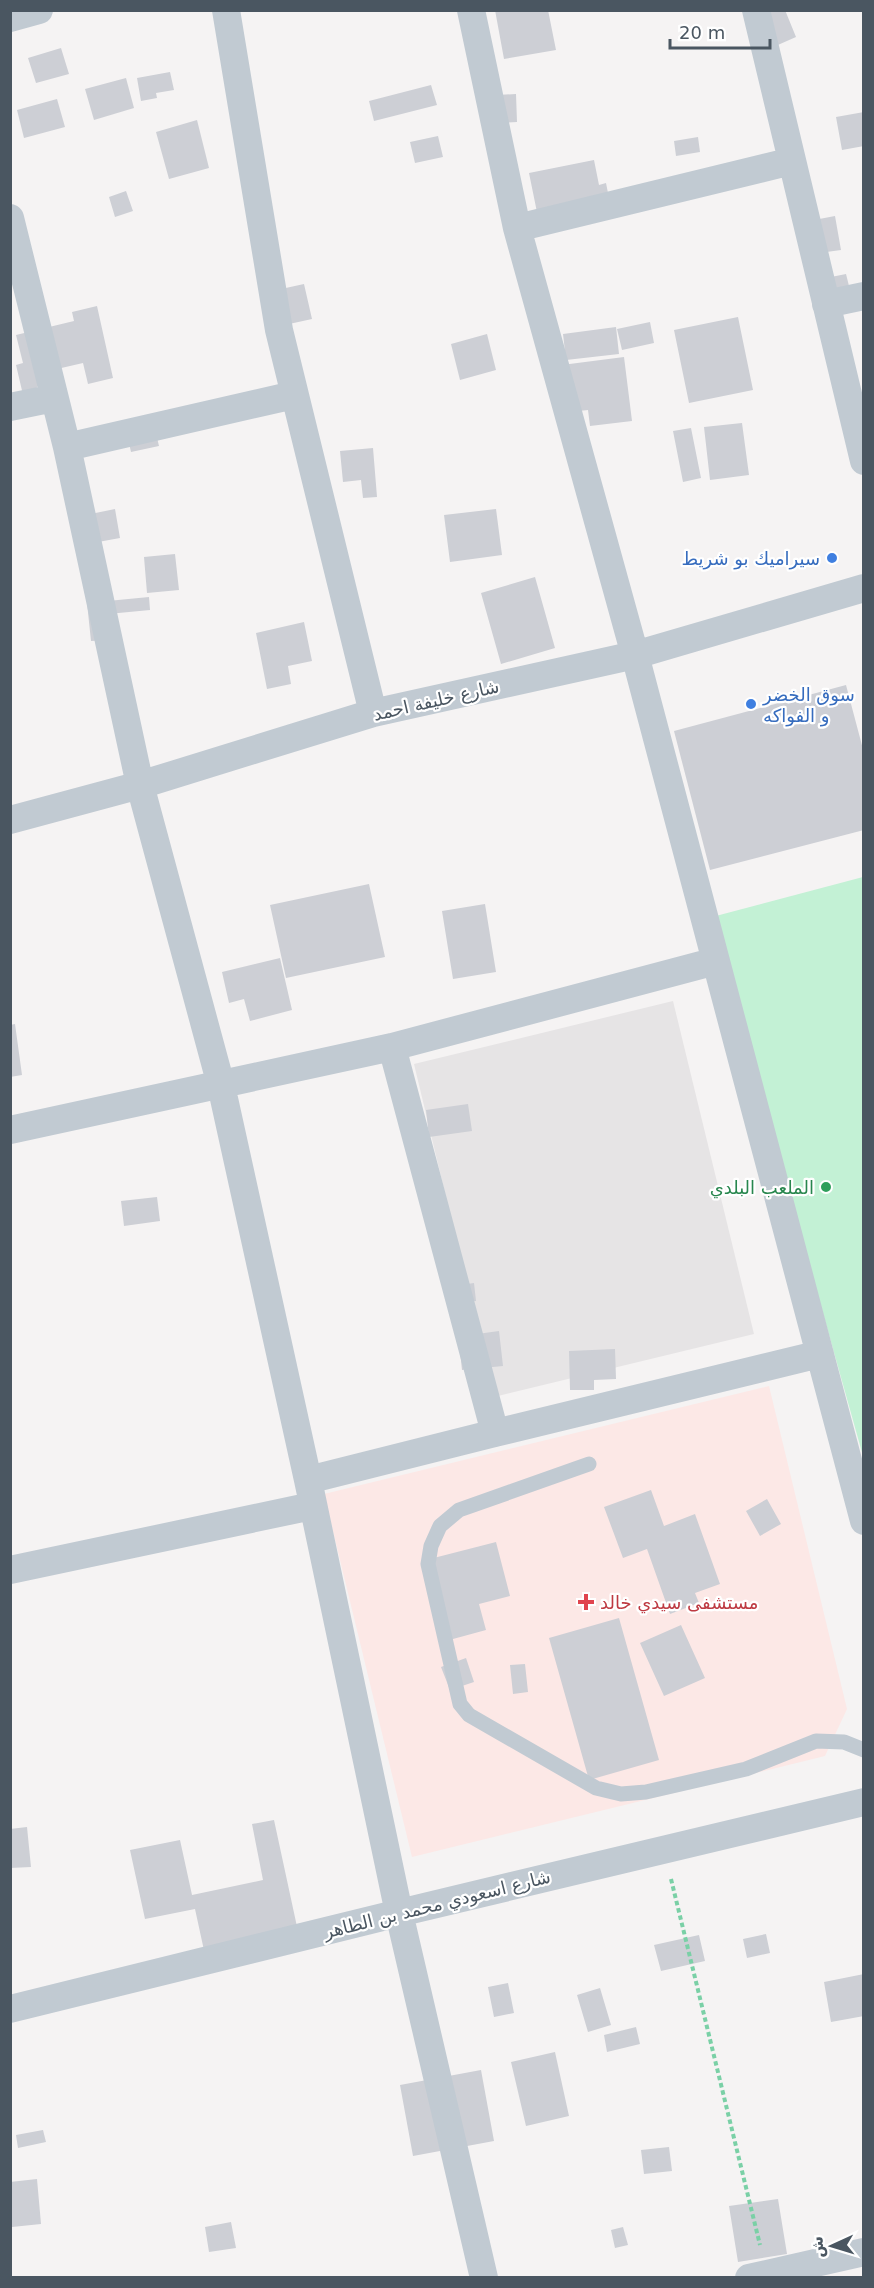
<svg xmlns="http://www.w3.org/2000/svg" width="874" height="2288" viewBox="0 0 874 2288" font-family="'DejaVu Sans','Noto Naskh Arabic',sans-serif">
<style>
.education{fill:#e6e4e5}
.medical{fill:#fce8e6}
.green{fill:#c3f1d5}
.building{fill:#cdcfd5}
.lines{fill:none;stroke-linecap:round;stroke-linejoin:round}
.path{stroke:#7ad0a6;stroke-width:4;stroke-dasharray:4.5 3;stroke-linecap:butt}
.service{stroke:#c1cad2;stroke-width:15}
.minor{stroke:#c1cad2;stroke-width:28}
.shop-dot{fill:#3f7fe0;stroke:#fff;stroke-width:2}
.leisure-dot{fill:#2e9e5b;stroke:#fff;stroke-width:2}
.health-dot{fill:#e0444e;stroke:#fff;stroke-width:2}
.labels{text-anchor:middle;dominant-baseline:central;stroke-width:4.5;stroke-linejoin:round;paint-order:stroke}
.shop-label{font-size:18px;fill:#366cbe;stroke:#fff;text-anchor:end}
.street-label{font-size:18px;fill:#4a5661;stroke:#fff}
.leisure-label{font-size:18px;fill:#27864d;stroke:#fff;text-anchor:end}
.health-label{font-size:18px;fill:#be3a42;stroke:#fff;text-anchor:start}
</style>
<rect width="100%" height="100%" fill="#f5f3f3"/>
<path class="education" d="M673,1001L754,1334L494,1397L414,1064Z"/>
<path class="medical" d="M769,1386L847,1709L825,1756L412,1857L324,1494Z"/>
<path class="green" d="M863,877V1456L712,917Z"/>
<path class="building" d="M495,10H548L556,50L504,59Z
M755,10H785L796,37L771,48Z
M61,48L69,74L36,83L28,58Z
M170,72L174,90L156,93L157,98L141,101L137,78Z
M126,78L134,108L94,120L85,89Z
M431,85L437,105L374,121L369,101Z
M516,94L517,122L481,124L479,96Z
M57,99L65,127L24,138L17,110Z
M864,112V146L842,150L836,117Z
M197,120L209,168L169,179L156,132Z
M438,136L443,157L415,163L410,142Z
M698,137L700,152L676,156L674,141Z
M594,160L599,185L606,183L612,213L540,227L529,173Z
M126,191L133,211L115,217L109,197Z
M835,216L841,250L819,253L814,220Z
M846,274L851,294L837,299L831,277Z
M304,284L312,319L280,326L272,291Z
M97,306L113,378L88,384L83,363L57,369L24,399L16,365L23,363L16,335L74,321L72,312Z
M738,317L753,390L689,403L674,330Z
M650,322L654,343L622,350L617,329Z
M616,327L619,354L566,360L563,334Z
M487,334L496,370L460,380L451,344Z
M624,357L632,421L590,426L588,410L560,413L554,366Z
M742,423L749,475L710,480L704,427Z
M154,425L159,446L131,452L126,430Z
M691,428L701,478L683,482L673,431Z
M373,448L377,497L363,498L361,480L343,482L340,451Z
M115,509L120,538L76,546L71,518Z
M496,509L502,555L450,562L444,515Z
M175,554L179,590L147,593L144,557Z
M535,577L555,648L501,664L481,593Z
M149,597L150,610L108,614L111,640L91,641L87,603Z
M304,622L312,661L288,666L291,684L267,689L256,633Z
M846,685L864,753V830L710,870L674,731Z
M369,884L385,957L286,978L270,905Z
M485,904L496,972L453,979L442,911Z
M280,958L292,1010L250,1021L244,999L229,1003L222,972Z
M15,1024L22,1075L10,1077V1025Z
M468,1104L472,1131L429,1137L426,1110Z
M157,1197L160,1221L124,1226L121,1201Z
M474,1283L476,1301L466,1302L470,1335L499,1331L503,1366L462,1370L453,1286Z
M615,1349L616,1379L594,1380V1390H570L569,1351Z
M651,1490L664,1526L695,1514L720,1584L695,1593L699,1603L670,1614L647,1549L623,1558L604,1507Z
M767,1499L781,1524L760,1536L746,1511Z
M496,1542L510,1596L479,1604L486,1630L442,1642L422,1561Z
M619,1618L659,1760L589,1780L549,1638Z
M681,1625L705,1678L664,1696L640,1643Z
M466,1658L474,1682L450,1690L441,1667Z
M525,1664L528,1692L513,1694L510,1665Z
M274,1820L299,1936L205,1955L195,1909L145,1919L130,1850L180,1840L192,1895L263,1880L252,1824Z
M27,1827L31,1867L10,1868V1829Z
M766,1934L770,1953L747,1958L743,1939Z
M699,1935L705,1961L661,1971L654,1945Z
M864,1974V2016L831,2022L824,1982Z
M508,1983L514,2013L494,2017L488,1987Z
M600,1988L611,2025L588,2032L577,1995Z
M636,2027L640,2044L607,2052L604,2035Z
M555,2052L569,2116L526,2126L511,2062Z
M481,2070L494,2141L413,2156L400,2085Z
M43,2130L46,2142L18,2148L16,2135Z
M669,2147L672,2171L644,2174L641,2150Z
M37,2179L41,2224L12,2227L10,2182Z
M778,2199L787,2254L738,2262L729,2206Z
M231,2222L236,2248L209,2252L205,2227Z
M623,2227L628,2245L615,2248L611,2230Z"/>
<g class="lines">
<path class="path" d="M671,1879L760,2245"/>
<path class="service" d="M589,1464L459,1510L440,1526L431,1546L428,1564L460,1704L469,1715L596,1788L621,1794L646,1792L746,1769L816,1741L844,1742L864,1750"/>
<path class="minor" d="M226,10L279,330L373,713
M471,10L517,228L635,655L864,1521
M756,10L864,461
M10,18L39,10
M10,218L67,447L140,785L221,1085L308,1480L399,1913L484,2278
M517,228L792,161
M826,304L864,296
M10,407L54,398
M67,447L294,395
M10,820L140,785L373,713L635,655L864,588
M392,1047L495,1433
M10,1130L392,1047L716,961
M308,1480L495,1433L820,1354
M10,1570L312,1506
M10,2009L399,1913L864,1802
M749,2278L864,2252"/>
</g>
<g class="shop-dot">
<circle cx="832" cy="558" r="6"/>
<circle cx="751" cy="704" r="6"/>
</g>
<circle class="leisure-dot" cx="826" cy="1187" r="6"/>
<path class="health-dot" d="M583 1593h6v6h6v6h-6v6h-6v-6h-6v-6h6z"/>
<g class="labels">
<g class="shop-label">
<text x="820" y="558">سيراميك بو شريط</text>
<text x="763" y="694" text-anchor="start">سوق الخضر<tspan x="763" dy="21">و الفواكه</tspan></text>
</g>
<g class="street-label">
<text transform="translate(436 700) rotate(-13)">شارع خليفة احمد</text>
<text transform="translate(437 1904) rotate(-14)">شارع اسعودي محمد بن الطاهر</text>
</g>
<g class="leisure-label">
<text x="814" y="1187">الملعب البلدي</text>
</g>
<g class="health-label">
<text x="600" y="1602">مستشفى سيدي خالد</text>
</g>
</g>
<rect width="874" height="2288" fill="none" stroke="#4a5661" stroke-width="24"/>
<g transform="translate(832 2246) rotate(266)" stroke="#ffffff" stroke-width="4.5" paint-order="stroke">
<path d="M0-4.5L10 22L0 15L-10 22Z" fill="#4a5661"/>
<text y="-9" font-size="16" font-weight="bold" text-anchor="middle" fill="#4a5661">ش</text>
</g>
<path d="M670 39v9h100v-9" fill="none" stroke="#4a5661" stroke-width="3"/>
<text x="679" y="39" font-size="18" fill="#4a5661" stroke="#ffffff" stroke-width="4.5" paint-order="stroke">20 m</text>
</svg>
